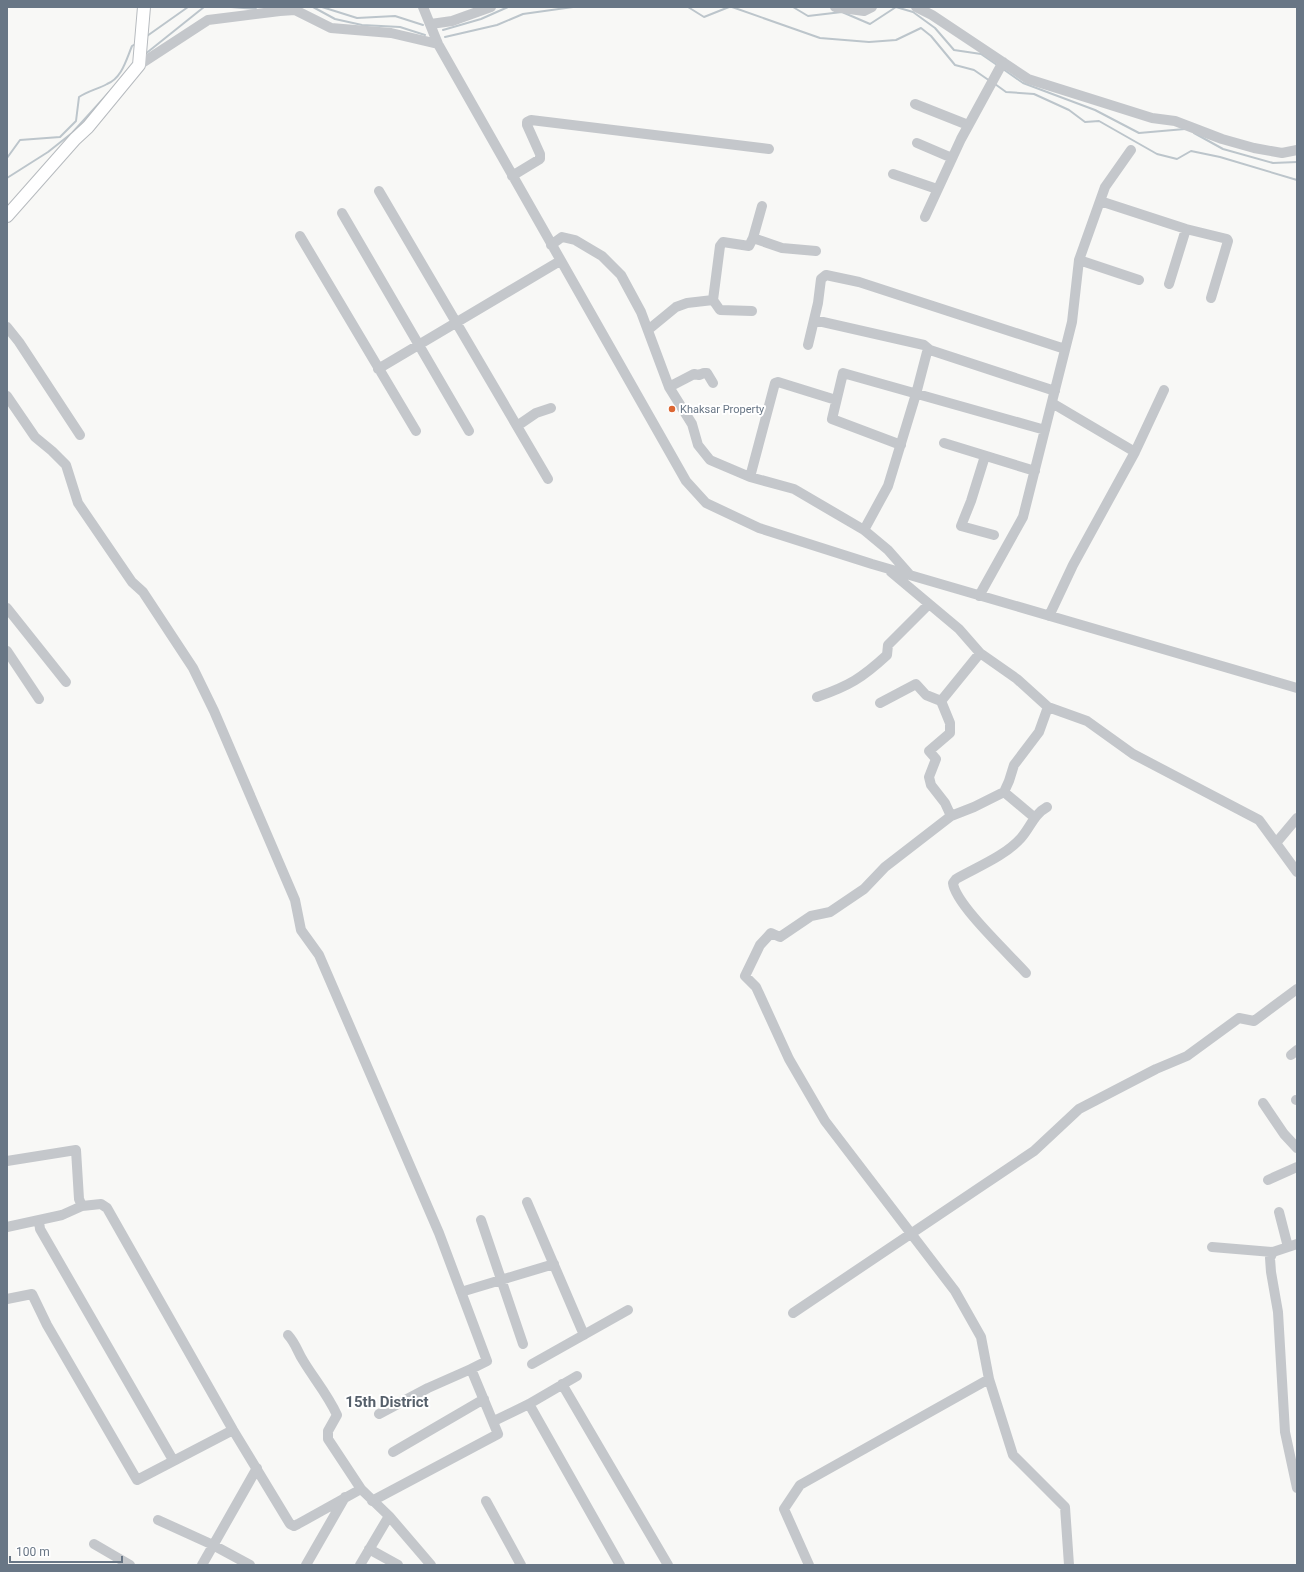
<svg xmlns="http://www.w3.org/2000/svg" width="1304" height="1572" viewBox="0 0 1304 1572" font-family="Roboto,sans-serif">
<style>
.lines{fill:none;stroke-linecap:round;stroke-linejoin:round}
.stream{stroke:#bcc5cb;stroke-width:2}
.major-casing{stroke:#b7bbbf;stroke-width:14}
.minor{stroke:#c4c7cb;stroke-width:10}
.major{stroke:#fff;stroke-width:12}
.poi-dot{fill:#dc6632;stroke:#fff;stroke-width:1.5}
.labels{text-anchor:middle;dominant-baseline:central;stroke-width:4;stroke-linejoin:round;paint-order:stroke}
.poi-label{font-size:11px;fill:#687685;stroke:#fff;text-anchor:start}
.district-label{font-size:15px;font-weight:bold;fill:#56606b;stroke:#fff}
</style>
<rect width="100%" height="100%" fill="#f8f8f6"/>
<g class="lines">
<path class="stream" d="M231,7L256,9
M313,7L335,19L362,25L400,27L425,35
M322,7L357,18L395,16L423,25
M688,7L704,17L729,7
M732,7L820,38L869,42L896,40L921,28L931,36L955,65L974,70L990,81
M793,7L808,16L842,12L870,24L896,7
M896,7L913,12L935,28L954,50L981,54L997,65
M443,30L481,19L508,7
M147,36L188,7
M445,37L497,25L523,14L573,7
M144,55L204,7
M1003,69L1023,83L1095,110L1139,133L1185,129
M995,84L1006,92L1034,94L1069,110L1085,122L1099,121L1157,154L1177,159L1191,151L1220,157L1297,180
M1194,133L1223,149L1273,163L1297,162
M7,158L20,140L60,137L76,121L79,97C88,91 98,89 107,84C122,78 126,60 132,46L137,43
M7,178L48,152L72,133L112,89"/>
<g class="major-casing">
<path id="major" d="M7,216L75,139L88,127L139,65L144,7"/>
</g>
<path class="minor" d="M423,7L438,44L686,481L706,503L759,528L872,564L1297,688
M835,7L864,11L872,7
M916,7L932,15L1028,79L1152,118L1175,121L1222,139L1254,148L1282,153L1297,150
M431,24L452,21L491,7
M139,65L208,20L280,11L295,10L331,28L391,33L438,44
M915,104L968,125
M917,143L952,158
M893,174L937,189
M512,176L540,159V154L527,125V122L531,120L769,149
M379,191L548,479
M1100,201L1186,229L1227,239L1228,241L1211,298
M342,213L469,431
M925,217L961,139L1003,62
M300,236L416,431
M753,238L782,248L816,251
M551,245L562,237L575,240L602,256L621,275L641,312L669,387L692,424L698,445L710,460L750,477L794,489L864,530L888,550L910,575
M1079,260L1139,280
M1169,284L1186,229
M752,311L720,310L713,300L720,246L723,242L749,246L753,238L762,206
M814,320L924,345L930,350L1055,391
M7,327L19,342L80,435
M648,330L676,307L687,303L713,300
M808,345L818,303L821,279L826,275L859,282L1065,349
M378,369L560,261
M669,387L694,374L699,375L704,373H707L713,383
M7,396L35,437L52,451L66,465L78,503L132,582L143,592L193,668L214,711L295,900L301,930L319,955L439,1233L487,1361L471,1369L498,1434L372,1501
M1052,403L1135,452
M517,426L536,413L551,408
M944,443L1035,471
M901,445L832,419L843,373L1045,430
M985,456L971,501L961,526L994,535
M750,477L775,383L778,382L836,400
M864,530L888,486L916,394L927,352L930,350
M891,572L959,629L980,653L1017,679L1048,707L1087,721L1133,754L1259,820L1297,872
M979,596L1023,517L1072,322L1079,260L1105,187L1131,150
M7,608L66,682
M1049,616L1073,565L1135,452L1164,390
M7,651L39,699
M817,697C849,686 862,678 887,655L888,645L929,604
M880,703L916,684L926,695L941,701
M1048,707L1039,732L1014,765L1009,781L1004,792L974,807L951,816L885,867L864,889L830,912L811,916L780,937L771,933L760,945L745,976L756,987L789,1059L825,1121L955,1291L981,1337L989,1379L1013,1455L1065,1507L1069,1565
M1004,792L1035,818
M951,816L945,803L931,785L929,777L936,759L929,751L950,733V723L941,701L980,653
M1276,843L1297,818
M1026,973C1010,955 955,904 953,883L956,879C977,867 1005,856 1021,838C1030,828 1034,814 1047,807
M1291,1055L1297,1050
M1296,1100H1297
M1263,1103L1284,1134L1297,1148
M7,1161L76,1150L79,1199L82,1206
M1268,1180L1297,1167
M527,1202L584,1335
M1279,1212L1288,1247
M481,1220L523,1344
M39,1221L40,1229L173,1460
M7,1227L62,1215L82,1206L101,1204L107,1208L233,1430L290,1524L294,1526L298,1524L361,1489
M1212,1247L1273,1252L1297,1244
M1273,1252L1270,1258L1271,1272L1278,1312L1285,1432L1297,1488
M461,1292L554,1264
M7,1299L32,1294L47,1325L137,1480L233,1430
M793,1313L1034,1151L1079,1109L1156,1069L1187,1056L1239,1018L1254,1021L1297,989
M288,1335C297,1345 297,1352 304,1362C315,1380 328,1395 337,1415L328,1431V1439L361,1489L389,1516L431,1565
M532,1364L628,1310
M562,1384L668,1565
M529,1404L620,1565
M379,1414L428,1388L471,1369
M494,1421L529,1404L577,1376
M393,1452L484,1399
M486,1501L521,1565
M158,1520L213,1545L250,1565
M94,1544L130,1565
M369,1549L398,1565
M202,1565L257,1468
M306,1565L345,1497
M360,1565L389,1516
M809,1565L784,1509L800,1485L989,1379"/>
<use href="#major" class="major"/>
</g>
<circle class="poi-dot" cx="672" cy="409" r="4"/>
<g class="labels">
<g class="poi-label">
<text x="680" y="409">Khaksar Property</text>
</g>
<g class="district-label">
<text x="387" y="1402">15th District</text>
</g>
</g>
<rect width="1304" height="1572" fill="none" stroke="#687685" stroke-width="16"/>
<path d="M10 1556v6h112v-6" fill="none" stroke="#687685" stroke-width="2"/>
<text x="16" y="1556" font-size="12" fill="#687685" stroke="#ffffff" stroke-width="3" paint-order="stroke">100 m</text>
</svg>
